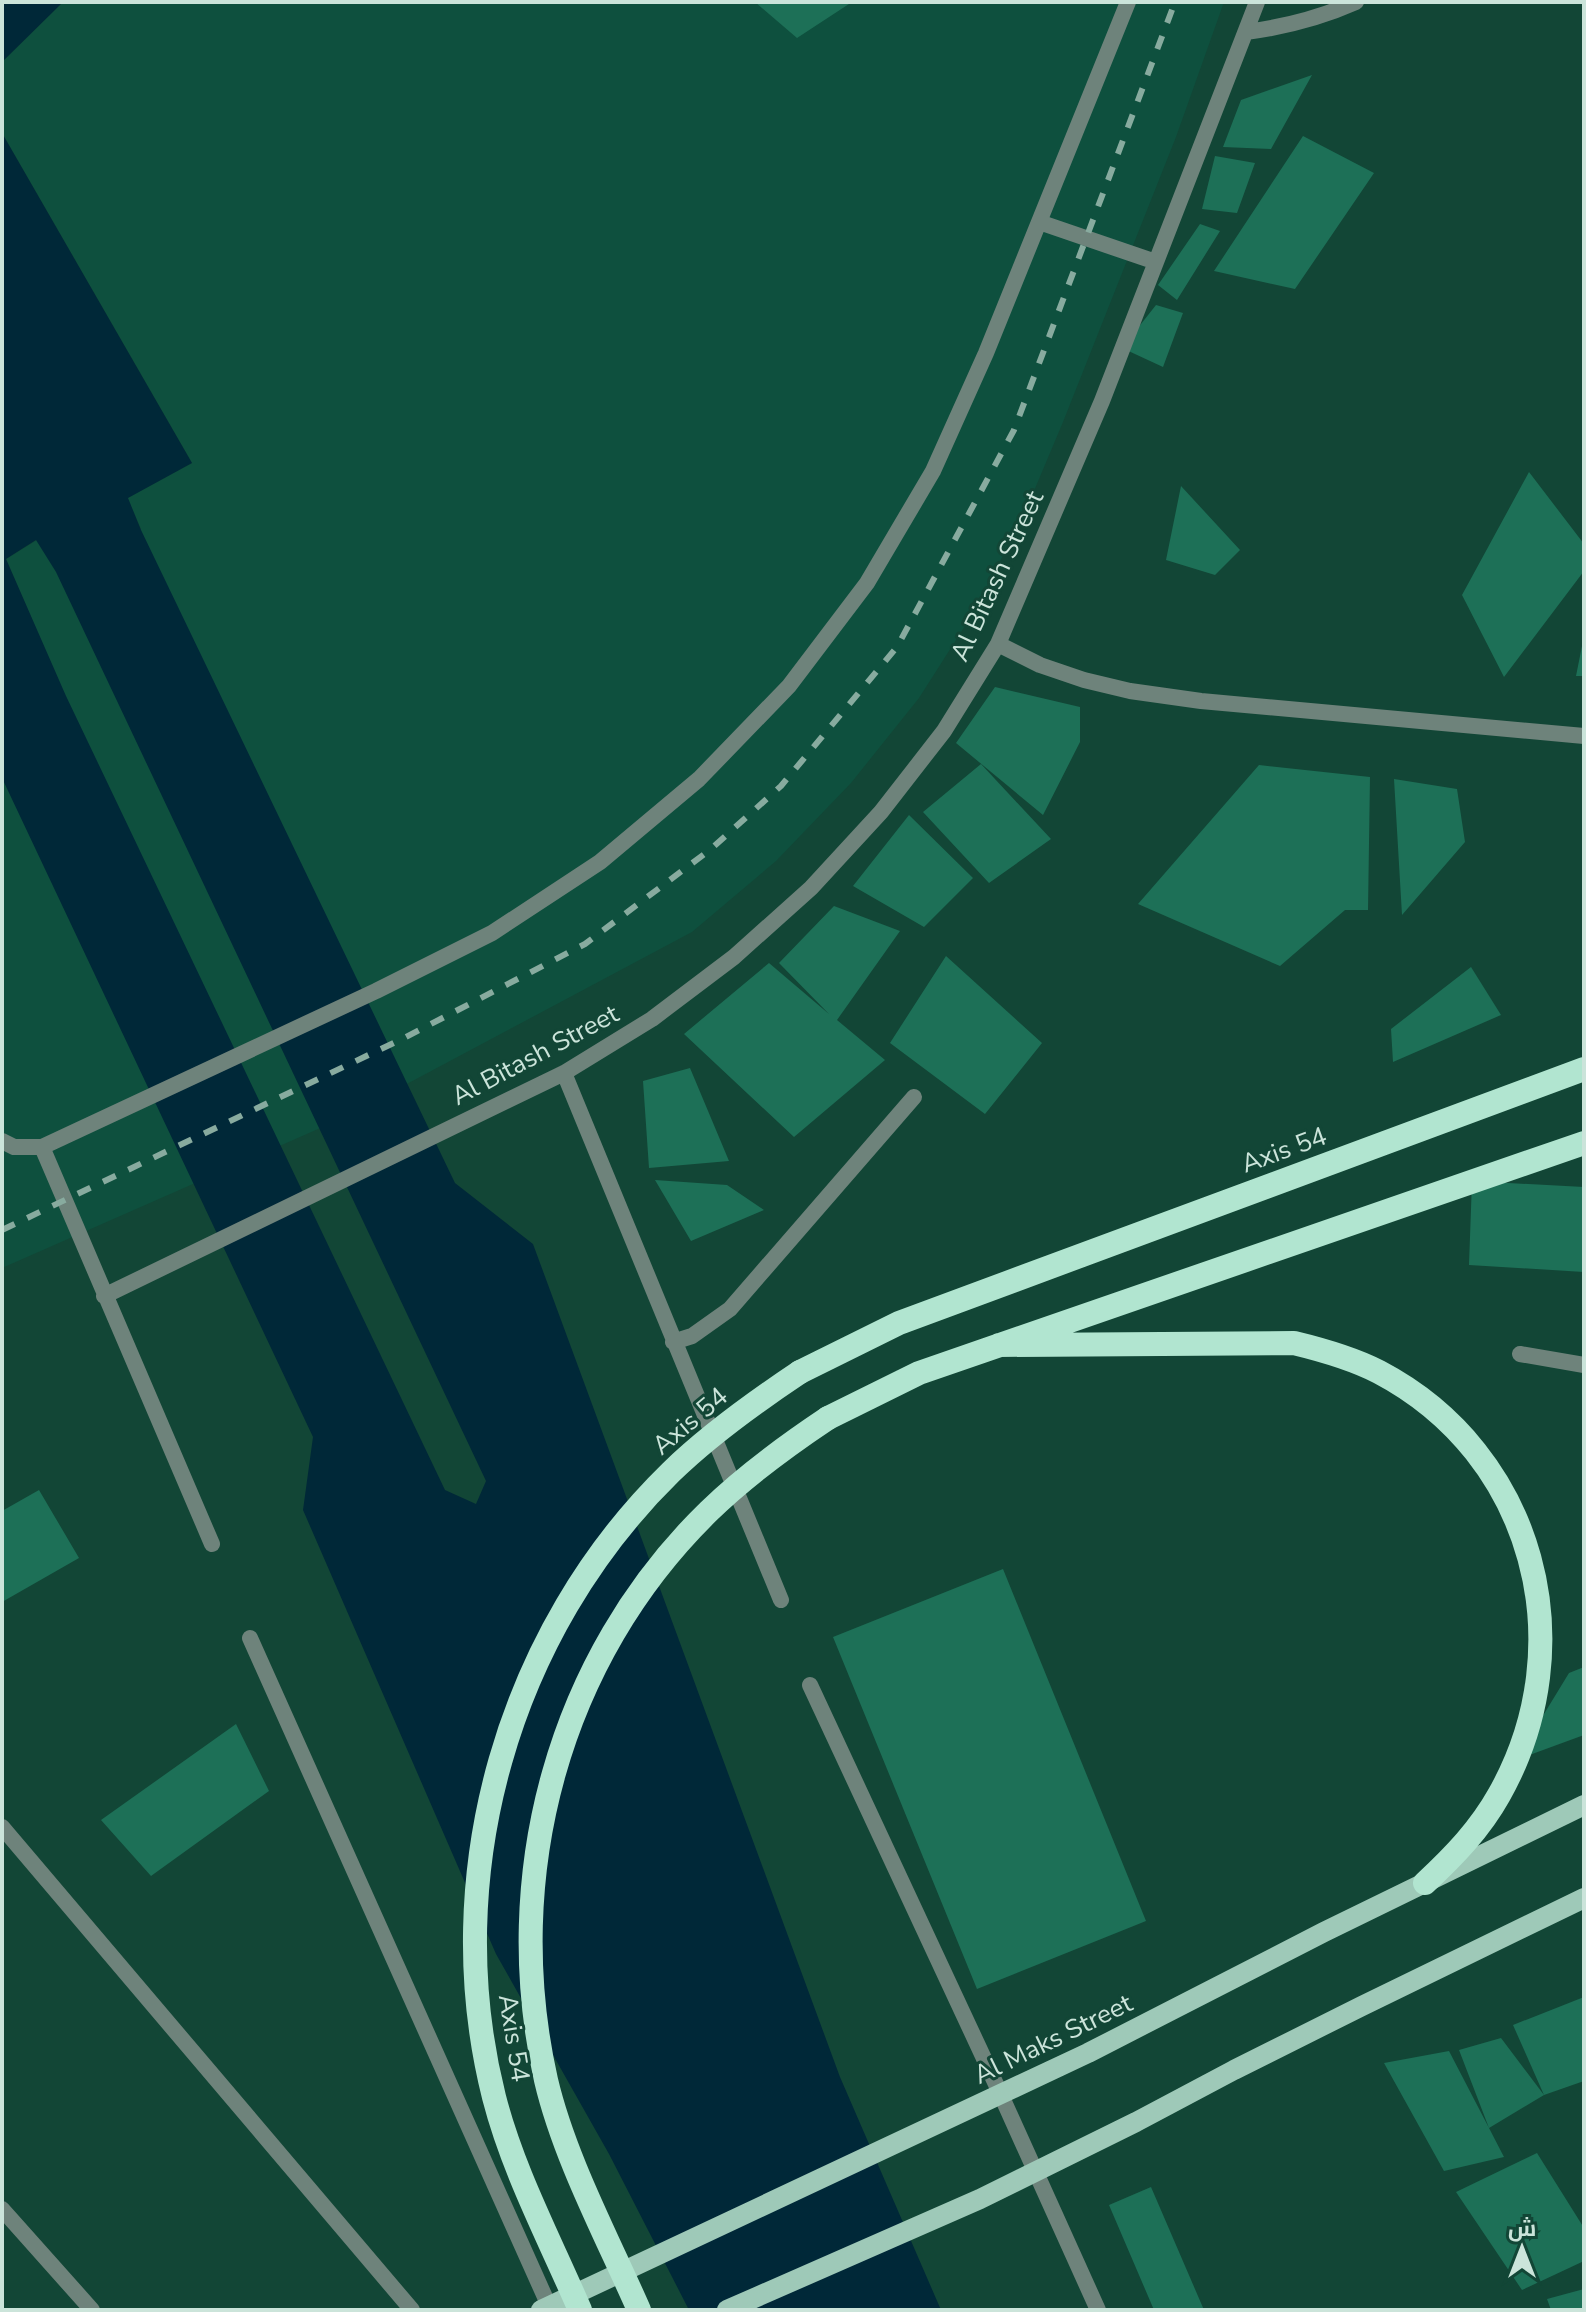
<svg xmlns="http://www.w3.org/2000/svg" width="1586" height="2312" viewBox="0 0 1586 2312" font-family="'Nunito Sans',Cairo,sans-serif">
<style>
.built{fill:#0e503e}
.water{fill:#002838;fill-rule:evenodd}
.building{fill:#1d7057}
.lines{fill:none;stroke-linecap:round;stroke-linejoin:round}
.lane{stroke:#6e837b;stroke-width:16}
.street{stroke:#6e837b;stroke-width:16}
.primary{stroke:#9ec9b8;stroke-width:20}
.highway{stroke:#b1e5d0;stroke-width:24}
.rail{stroke:#88ab9f;stroke-width:6;stroke-dasharray:14 14;stroke-linecap:butt}
.highway-bridge{stroke:#b1e5d0;stroke-width:24}
.labels{text-anchor:middle;dominant-baseline:central;stroke-width:6;stroke-linejoin:round;paint-order:stroke}
.street-label{font-size:26px;fill:#cbe4da;stroke:#124636}
</style>
<rect width="100%" height="100%" fill="#124636"/>
<path class="built" d="M63,2H1224L1176,137L1063,422L1026,510L977,607L919,698L851,783L776,861L692,932L343,1118L2,1268V713L65,696L6,559L37,540L141,529L127,498L192,463L2,133V62Z"/>
<path class="water" d="M2,2H63L2,62Z
M2,133L192,463L128,498L141,530L455,1183L533,1244L840,2077L941,2310H689L609,2154L496,1954L303,1510L313,1437L2,778ZM36,540L56,572L486,1481L476,1504L445,1490L66,696L6,559Z"/>
<path class="building" d="M755,2H852L797,38Z
M1312,75L1271,149L1223,147L1241,100Z
M1303,136L1374,173L1295,289L1214,271Z
M1215,156L1255,163L1237,213L1202,209Z
M1200,224L1220,231L1177,300L1158,285Z
M1156,305L1183,313L1163,367L1122,348Z
M1529,472L1584,544V571L1504,677L1462,595Z
M1181,486L1240,550L1215,575L1166,560Z
M1583,641L1584,676H1576Z
M995,687L1080,707V742L1043,815L956,743Z
M981,764L1051,839L989,883L923,812Z
M1259,765L1370,777L1368,910H1345L1280,966L1138,904Z
M1394,779L1457,789L1465,842L1402,915Z
M909,815L973,878L924,927L853,886Z
M834,906L900,931L837,1020L885,1060L794,1137L684,1034L769,963L829,1014L779,963Z
M946,956L1042,1043L985,1114L890,1043Z
M1471,967L1501,1015L1393,1062L1391,1029Z
M690,1068L729,1161L649,1168L643,1081Z
M655,1180L727,1185L764,1210L691,1241Z
M1472,1181L1584,1187V1272L1469,1265Z
M39,1490L79,1558L2,1602V1511Z
M1003,1569L1146,1921L977,1989L833,1637Z
M1584,1667V1735L1516,1760L1569,1673Z
M236,1724L269,1791L151,1876L101,1820Z
M1584,1997V2081L1544,2095L1489,2128L1504,2157L1444,2171L1384,2063L1449,2051L1489,2128L1459,2050L1501,2038L1544,2095L1513,2025Z
M1537,2153L1584,2228V2261L1522,2290L1456,2192Z
M1151,2187L1204,2310H1154L1109,2205Z
M1584,2289V2310H1551L1547,2299Z"/>
<g class="lines">
<path class="lane" d="M1246,32C1285,27 1320,18 1356,2
M1039,222L1156,262
M998,644L1040,665L1084,680L1130,691L1201,701L1584,736
M564,1073L781,1600
M2,1141L14,1147H42L376,991L492,933L600,862L699,779L789,686L867,583L933,471L986,353L1128,2
M42,1147L212,1544
M104,1296L564,1073L652,1019L734,957L811,888L881,812L944,731L998,644L1102,401L1257,2
M673,1342L692,1336L730,1309L914,1097
M1520,1354L1584,1365
M250,1638L549,2306
M810,1685L1001,2095
M2,1827L412,2310
M2,2209L92,2310"/>
<path class="street" d="M1001,2095L1098,2310"/>
<path class="primary" d="M541,2310L1088,2053L1324,1932L1584,1805
M727,2310L980,2199L1136,2122L1234,2070L1362,2006L1584,1898"/>
<path class="highway" d="M999,1345L1294,1343C1323,1350 1352,1358 1379,1372C1535,1454 1584,1645 1499,1795C1480,1829 1454,1856 1425,1883
M800,1372L899,1323L1584,1069
M828,1418L919,1373L1584,1143"/>
<path class="rail" d="M2,1230L402,1039L585,944L711,849L781,786L897,647L1014,430L1175,2"/>
<path class="highway-bridge" d="M580,2310C550,2240 513,2171 494,2097C438,1875 508,1631 671,1472C710,1434 755,1402 800,1372
M639,2310C607,2237 564,2157 546,2080C500,1876 558,1658 709,1511C745,1476 786,1446 828,1418"/>
</g>
<g class="labels">
<g class="street-label">
<text transform="translate(997 576) rotate(-65)">Al Bitash Street</text>
<text transform="translate(535 1055) rotate(-28)">Al Bitash Street</text>
<text transform="translate(1284 1150) rotate(-20)">Axis 54</text>
<text transform="translate(690 1421) rotate(-40)">Axis 54</text>
<text transform="translate(514 2038) rotate(81)">Axis 54</text>
<text transform="translate(1053 2039) rotate(-26)">Al Maks Street</text>
</g>
</g>
<rect width="1586" height="2312" fill="none" stroke="#cbe4da" stroke-width="8"/>
<g transform="translate(1522 2248)" stroke="#124636" stroke-width="6" paint-order="stroke">
<path d="M0-6L14 30L0 20L-14 30Z" fill="#cbe4da"/>
<text y="-12" font-size="22" font-weight="bold" text-anchor="middle" fill="#cbe4da">ش</text>
</g>
</svg>
